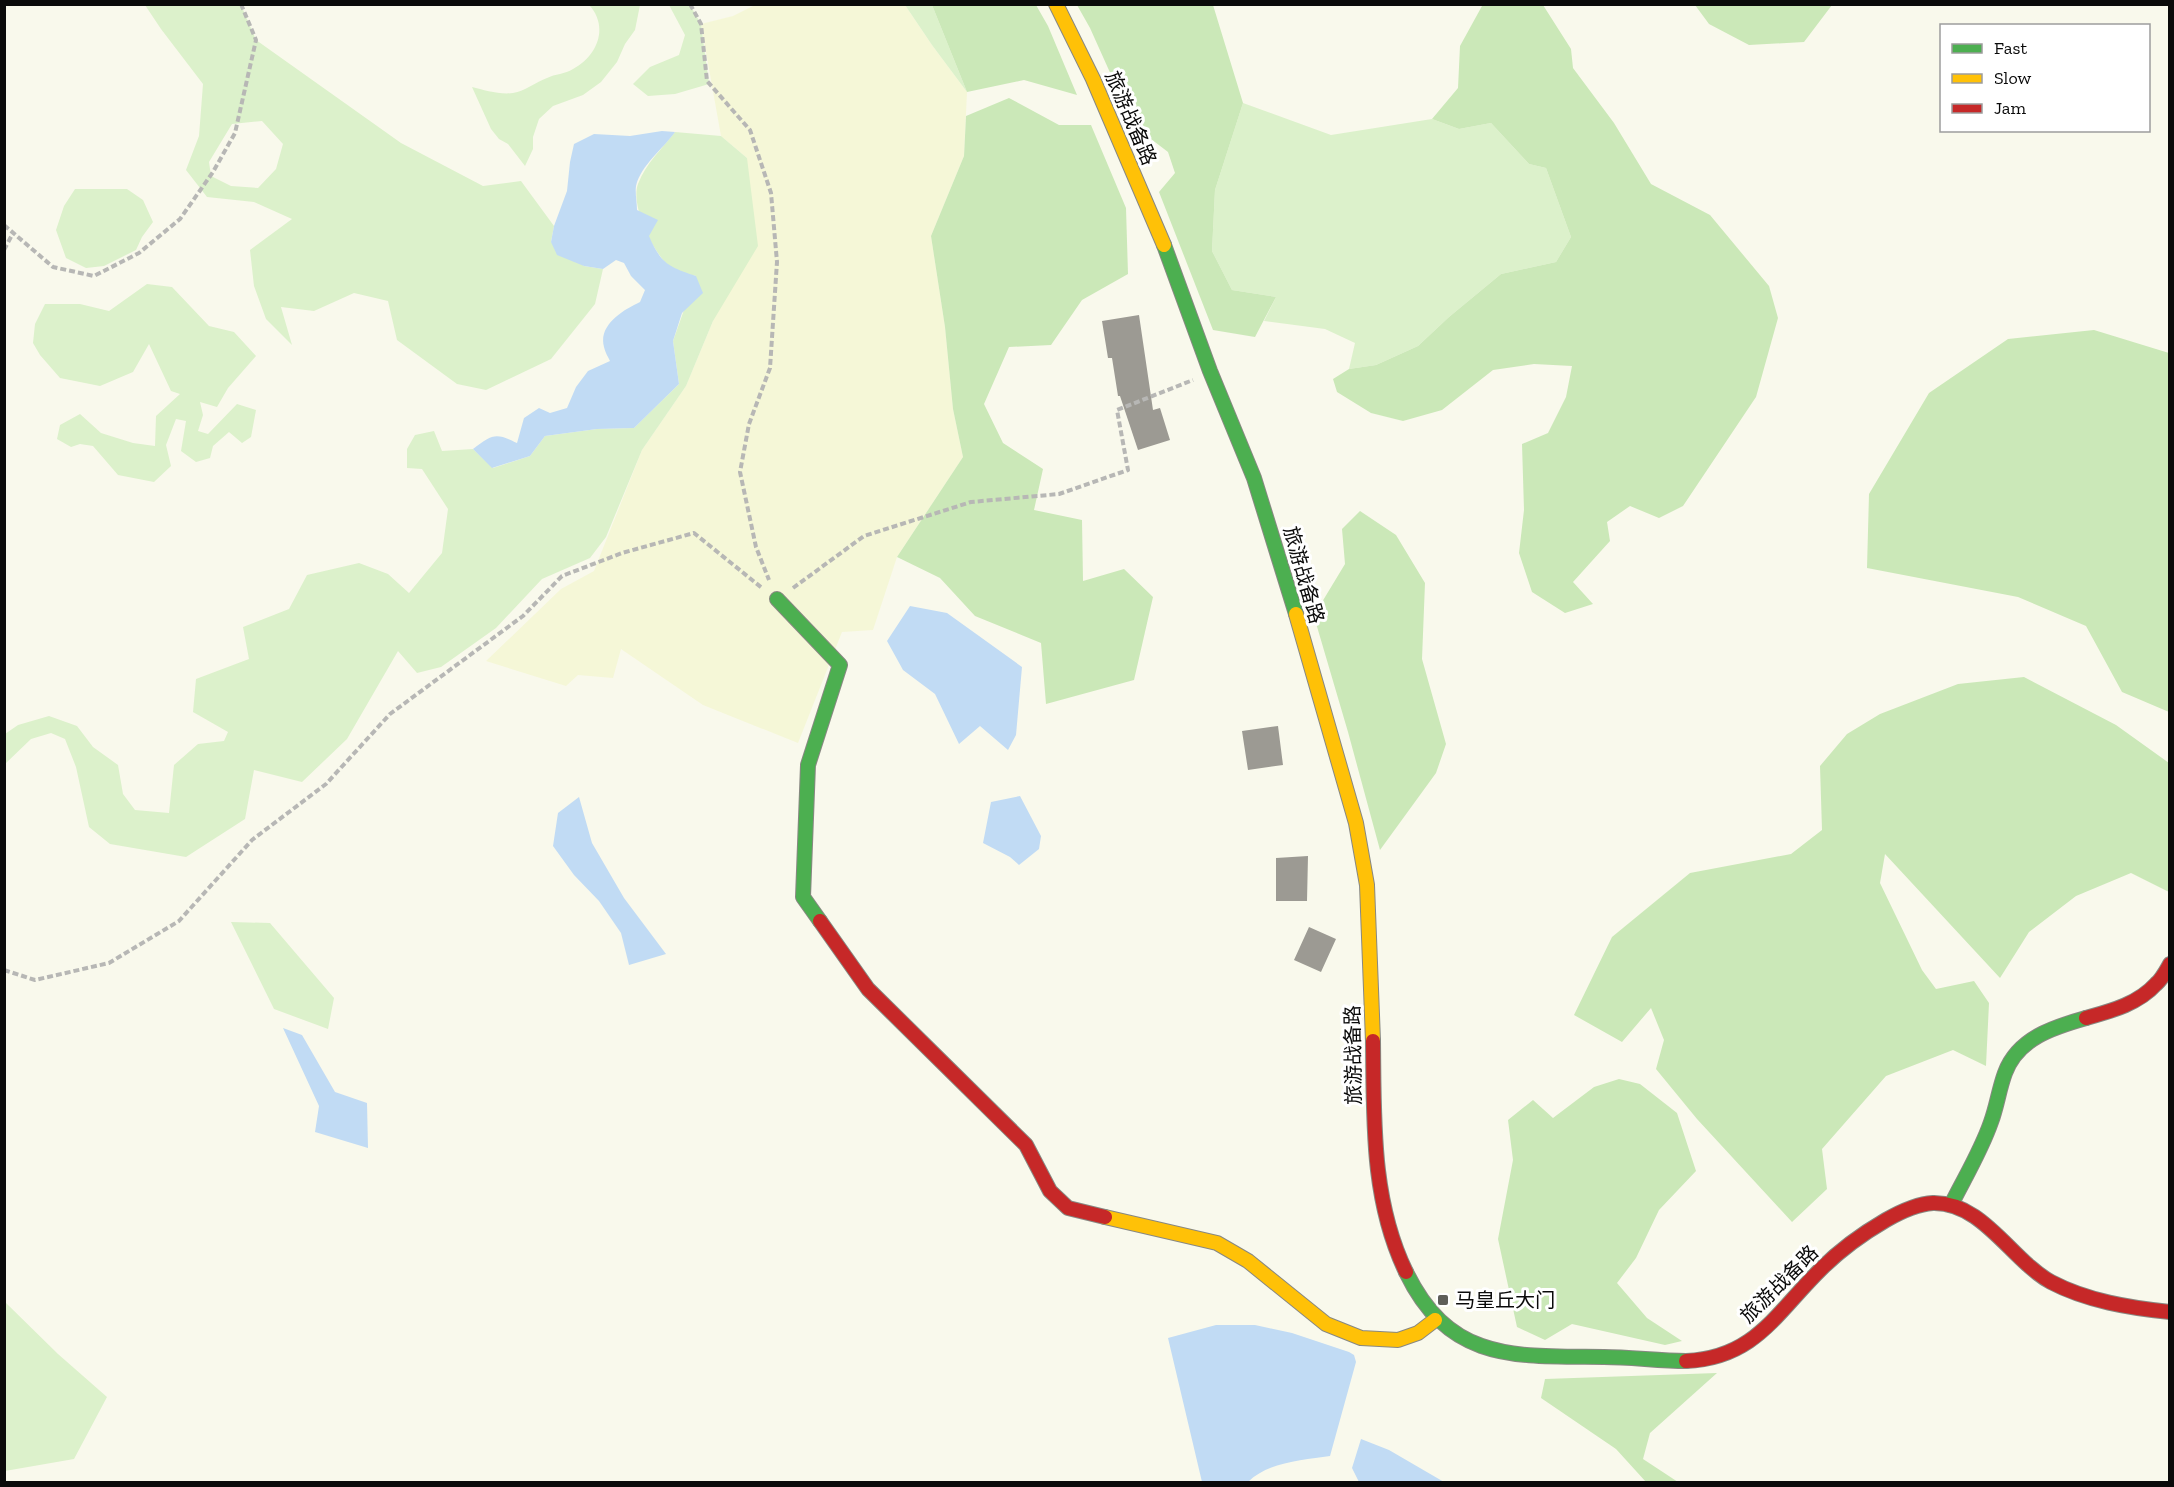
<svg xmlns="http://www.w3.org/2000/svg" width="2174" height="1487" viewBox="0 0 2174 1487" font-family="'Zilla Slab','Noto Sans SC',serif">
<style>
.farmland{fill:#f5f7d7}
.green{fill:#dcf1cb;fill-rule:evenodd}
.forest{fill:#cbe8b8}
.water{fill:#c1dbf4}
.building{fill:#9c9a93}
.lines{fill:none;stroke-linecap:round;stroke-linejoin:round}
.fast-casing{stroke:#888882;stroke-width:16}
.slow-casing{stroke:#888882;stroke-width:16}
.jam-casing{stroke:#888882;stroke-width:16}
.path{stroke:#b7b7b5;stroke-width:4;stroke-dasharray:6 3;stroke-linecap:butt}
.fast{stroke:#4caf50;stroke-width:14}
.slow{stroke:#ffc107;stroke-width:14}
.jam{stroke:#c62828;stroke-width:14}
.poi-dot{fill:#5e5e59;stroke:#fff;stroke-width:2}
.labels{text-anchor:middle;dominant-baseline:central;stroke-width:6;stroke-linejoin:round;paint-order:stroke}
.street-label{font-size:20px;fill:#0a0a0a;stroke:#fff}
.poi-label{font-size:20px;fill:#0a0a0a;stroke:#fff;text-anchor:start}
</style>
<rect width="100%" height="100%" fill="#f9f9ec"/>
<path class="farmland" d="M755,5H905L932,45L967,92L964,156L931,236L945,327L953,409L963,457L897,557L873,630L842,632L798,743L703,705L621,649L613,678L578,675L566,686L486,661L561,589L594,571L642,450L686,386L713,321L747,158L721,136L701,24L733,16Z"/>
<path class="green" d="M145,5H241L256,40L401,143L483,186L521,181L554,226L551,242L584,266L603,269L595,304L551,359L486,390L457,384L397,340L388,301L354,293L314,311L281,307L292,345L266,319L254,286L250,250L292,219L254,202L207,197L186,170L199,136L203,84L161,29ZM262,121L283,144L276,169L258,188L231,186L211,176L209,162L232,124Z
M589,5H640L635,30L625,44L617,62L601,82L583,95L553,106L539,119L533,137V149L525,166L508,144L499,139L491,129L472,87C484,90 500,95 513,93C525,91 536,82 547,78C555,74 565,74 573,69C598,56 609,26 589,5Z
M669,5H690L701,24L709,84L675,94L648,96L633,84L650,67L679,55L685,35Z
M905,5H932L967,92L932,45Z
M1243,103L1331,135L1432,119L1459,129L1491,123L1529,164L1546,168L1571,237L1556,262L1501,274L1449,317L1418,346L1376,365L1349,369L1355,343L1325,329L1264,321L1276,297L1232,290L1212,251L1215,190Z
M675,132L721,136L747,158L758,246L713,321L686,386L642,450L606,537L590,558L542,579L496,628L441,667L417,673L398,651L347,739L302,782L254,770L245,819L186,857L110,844L89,827L76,767L65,739L51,733L31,739L5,764V734L18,725L49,716L77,726L93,747L118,765L123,794L135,810L169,813L174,765L198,744L224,741L228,732L193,712L196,679L249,659L243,627L289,609L307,575L359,563L388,574L409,593L442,553L448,509L422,469L407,468V449L415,435L434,431L442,451L473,449L493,468L530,456L545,436L597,429L634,428L679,384L673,341L696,276C688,274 676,272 670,267C653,253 630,205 638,184C646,163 662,149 675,132Z
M75,189H127L143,200L153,222L142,237L136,250L104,266L86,268L66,258L56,230L64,206Z
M147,284L172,287L209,326L234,332L256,356L228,388L217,407L200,402L203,415L198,431L208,434L237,404L256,410L251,437L242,443L229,432L213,446L210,458L196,462L181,451L186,421L176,419L166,445L171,466L154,482L118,475L93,446L80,444L71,447L57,439L60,425L80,414L101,433L133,443L155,446L156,416L180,394L171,391L149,344L133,372L100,386L60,378L40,355L33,343L35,324L45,304H80L109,311Z
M231,922L270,923L334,998L328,1029L274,1009Z
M5,1302L58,1354L107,1397L74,1459L5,1471Z"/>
<path class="forest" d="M932,5H1036L1048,26L1077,95L1024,80L967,92Z
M1077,5H1213L1243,103L1215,190L1212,251L1232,290L1276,297L1255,337L1213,330L1159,192L1175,173L1168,152L1134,126L1090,28Z
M1485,5H1543L1571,49L1573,68L1614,123L1651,184L1710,215L1769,286L1778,318L1756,397L1683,506L1659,518L1630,506L1607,522L1610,541L1573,582L1593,604L1565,613L1532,592L1519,553L1524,510L1522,444L1548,433L1566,397L1572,366L1534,364L1493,370L1442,410L1403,421L1371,413L1337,392L1333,379L1349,369L1376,365L1418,346L1449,317L1501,274L1556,262L1571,237L1546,168L1529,164L1491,123L1459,129L1432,119L1458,88L1460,46L1482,6Z
M1695,5H1832L1804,42L1749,45L1709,24Z
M1009,98L1059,125H1091L1126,208L1128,274L1082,300L1051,345L1009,347L984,404L1003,443L1043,469L1034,510L1082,520L1083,581L1124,569L1153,597L1134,680L1046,704L1041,643L975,616L940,578L897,557L963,457L953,409L945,327L931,236L964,156L966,116Z
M2094,330L2169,353V712L2122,692L2086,626L2018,597L1867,568L1869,494L1929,393L2008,339Z
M1360,511L1396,535L1425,583L1422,659L1446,744L1436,773L1380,850L1348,732L1313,613L1319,607L1345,564L1342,529Z
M2024,677L2116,725L2169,763V892L2131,873L2076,896L2029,932L2000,978L1885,854L1880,883L1922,970L1936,989L1974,981L1989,1003L1986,1066L1953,1050L1886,1076L1822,1149L1827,1189L1792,1222L1697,1119L1656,1069L1664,1040L1651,1008L1622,1042L1574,1015L1612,937L1690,873L1791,854L1822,830L1820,766L1847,734L1880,714L1958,684Z
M1619,1079L1640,1084L1677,1113L1696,1171L1659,1210L1636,1258L1617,1283L1647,1318L1682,1341L1665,1345L1572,1324L1545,1340L1517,1327L1498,1239L1513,1160L1508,1120L1533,1100L1553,1118L1594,1087Z
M1717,1373L1650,1433L1643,1459L1678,1482H1646L1616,1449L1541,1398L1545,1379Z"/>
<path class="water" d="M662,131L675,132C663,149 641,165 636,186C635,193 637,203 637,210L658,220L649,236C661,264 669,267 696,276L703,293L682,313L673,341L679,384L634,428L597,429L545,436L530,456L492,468L473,449C492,435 495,432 517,443L524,418L539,408L550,413L567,408L576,387L588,371L610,361C608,357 605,352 604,347C598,325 623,310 640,302L645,290L631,276L624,263L616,260L603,269L584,266L557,255L551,242L554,226L567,191L570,162L574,144L594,134L630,136Z
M910,606L947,613L1022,667L1016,735L1008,750L980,726L959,744L935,694L903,670L887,641Z
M1020,796L1041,836L1039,849L1019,865L1010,857L983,843L991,802Z
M579,797L592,843L624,898L666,954L629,965L621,933L599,901L574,875L553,846L558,813Z
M283,1028L302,1035L335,1092L367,1103L368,1148L315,1132L319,1106Z
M1216,1325H1255L1292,1333L1349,1352L1354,1355L1356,1362L1330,1456C1303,1460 1268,1462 1248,1482H1202L1168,1338Z
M1361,1439L1389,1450L1444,1482H1359L1352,1468Z"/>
<path class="building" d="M1139,315L1153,410L1160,408L1170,440L1138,450L1120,396H1118L1112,358H1108L1102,321Z
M1278,726L1283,765L1248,770L1242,731Z
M1308,856L1307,901H1276V858Z
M1309,927L1336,939L1321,972L1294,960Z"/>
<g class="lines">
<g class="fast-casing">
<path id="fast" d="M1164,245L1210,371L1254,478L1296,614
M777,599L840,665L808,765L803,897L820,921
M1951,1205C1965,1177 1981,1151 1991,1122C1997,1106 1999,1089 2005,1073C2018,1038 2054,1027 2086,1018
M1406,1272C1450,1363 1516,1356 1604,1357C1631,1357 1659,1361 1686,1361"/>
</g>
<g class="slow-casing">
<path id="slow" d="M1056,4L1093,79L1164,245
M1296,614L1356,823L1367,885L1373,1041
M1105,1217L1217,1243L1248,1261L1326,1324L1361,1338L1398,1340L1418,1333L1435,1320"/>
</g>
<g class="jam-casing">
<path id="jam" d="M820,921L868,989L1026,1145L1050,1191L1068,1208L1105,1217
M2086,1018C2111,1011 2138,1004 2156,984C2162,979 2166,971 2170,964
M1373,1041C1374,1119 1371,1200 1406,1272
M1686,1361C1755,1358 1776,1313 1821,1269C1840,1250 1862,1234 1886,1220C1900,1212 1916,1204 1933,1203C1983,1202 2011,1260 2051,1282C2087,1301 2130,1308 2170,1312"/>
</g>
<path class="path" d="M690,4L701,24L707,81L750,130L771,193L777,262L770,368L749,424L740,472L756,547L769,580
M4,225L53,267L94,276L139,253L180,219L213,172L235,133L256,40L241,4
M4,250L13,233
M793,588L864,536L971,502L1059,494L1128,470L1117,410L1193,380
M4,970L35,980L109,963L179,921L252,840L326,784L390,714L523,616L562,576L622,553L694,533L762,588"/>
<use href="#fast" class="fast"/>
<use href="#slow" class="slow"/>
<use href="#jam" class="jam"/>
</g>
<rect class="poi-dot" x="1437" y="1294" width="12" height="12" rx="3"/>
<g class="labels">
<g class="street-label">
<text transform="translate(1131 118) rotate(67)">旅游战备路</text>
<text transform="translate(1304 575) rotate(74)">旅游战备路</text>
<text transform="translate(1353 1055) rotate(-91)">旅游战备路</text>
<text transform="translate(1779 1284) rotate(-45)">旅游战备路</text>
</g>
<g class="poi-label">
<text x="1455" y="1300">马皇丘大门</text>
</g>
</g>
<rect width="2174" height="1487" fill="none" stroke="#0a0a0a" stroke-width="12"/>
<rect x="1940" y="24" width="210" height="108" fill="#ffffff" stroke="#9d9d9d" stroke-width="1.5"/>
<rect x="1952" y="44" width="30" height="9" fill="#4caf50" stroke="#9d9d9d" stroke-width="1.5"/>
<text x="1994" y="54" font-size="18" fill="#0a0a0a">Fast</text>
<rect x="1952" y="74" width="30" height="9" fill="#ffc107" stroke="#9d9d9d" stroke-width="1.5"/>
<text x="1994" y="84" font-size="18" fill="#0a0a0a">Slow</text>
<rect x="1952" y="104" width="30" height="9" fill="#c62828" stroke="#9d9d9d" stroke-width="1.5"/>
<text x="1994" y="114" font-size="18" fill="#0a0a0a">Jam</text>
</svg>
